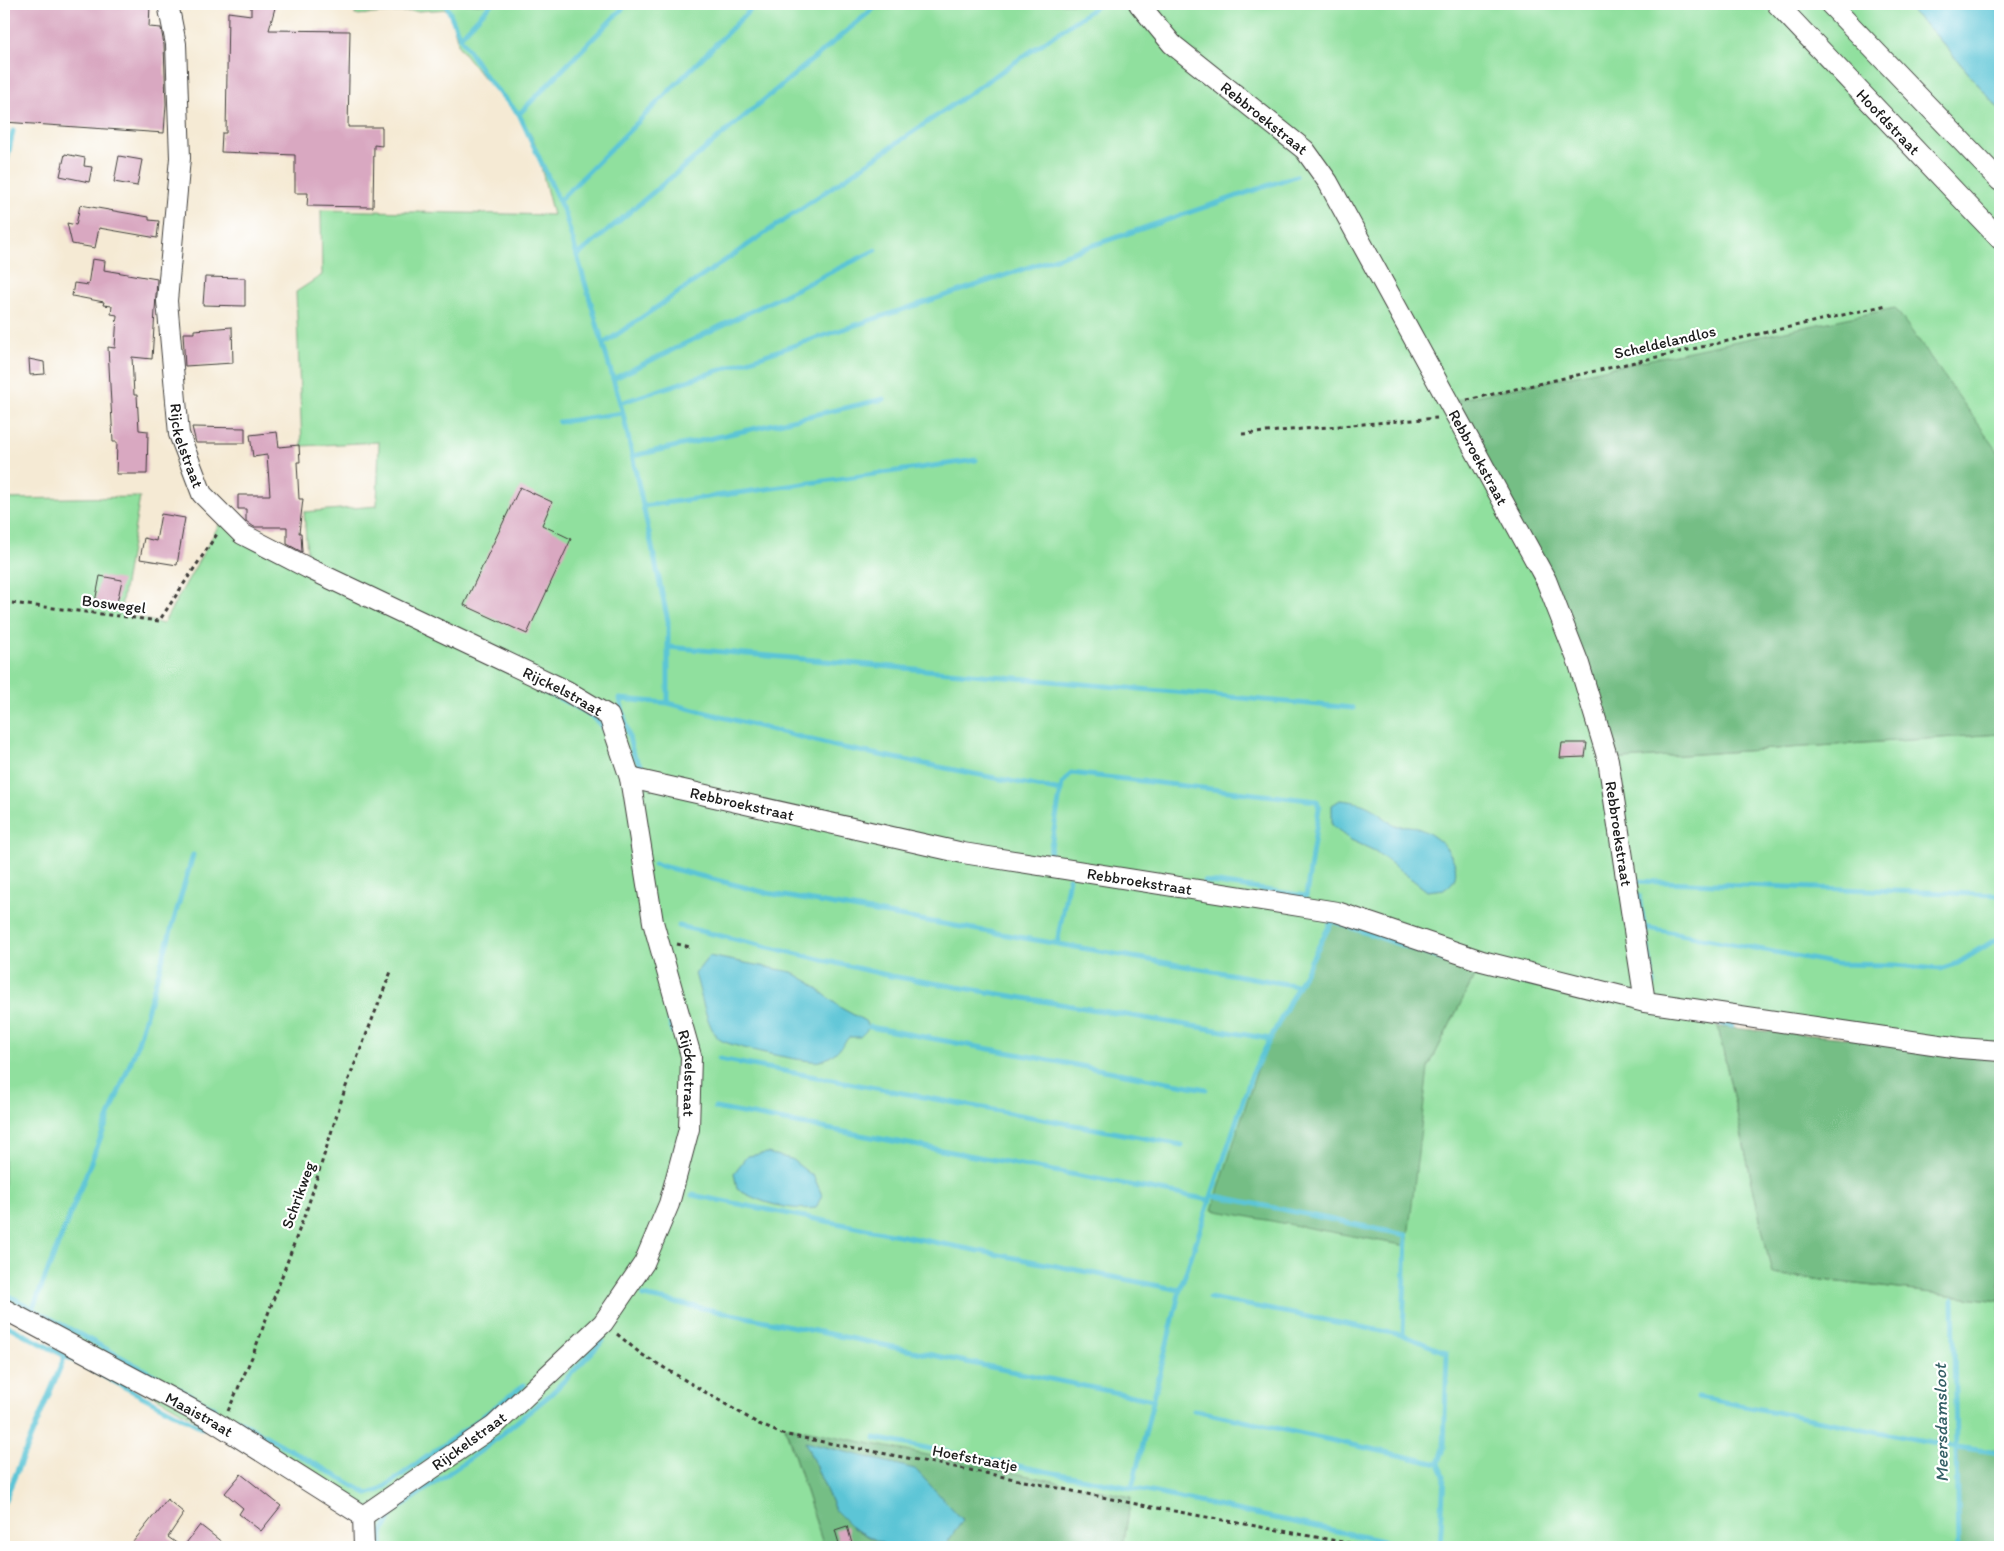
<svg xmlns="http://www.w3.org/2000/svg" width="2004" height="1551" viewBox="0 0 2004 1551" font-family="Itim,sans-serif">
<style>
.green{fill:#90e09e;stroke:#567e5d;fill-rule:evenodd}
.forest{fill:#74be85;stroke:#486d50}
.water{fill:#5bc5d6;stroke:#3c7079}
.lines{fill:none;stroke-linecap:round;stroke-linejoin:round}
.stream{stroke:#5bc5d6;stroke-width:5}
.building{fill:#d9a8c1}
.minor-casing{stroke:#3d3b38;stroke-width:22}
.path{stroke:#3d3b38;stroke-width:3;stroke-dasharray:4 4;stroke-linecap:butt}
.minor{stroke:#fff;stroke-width:20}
.labels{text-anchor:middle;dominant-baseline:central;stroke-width:4.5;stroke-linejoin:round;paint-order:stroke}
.street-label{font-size:16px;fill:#1c1c1c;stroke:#fff}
.water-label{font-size:18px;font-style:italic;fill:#356066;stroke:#fff}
</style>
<rect width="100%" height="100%" fill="#fff"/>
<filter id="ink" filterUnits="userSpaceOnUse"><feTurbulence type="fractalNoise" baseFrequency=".02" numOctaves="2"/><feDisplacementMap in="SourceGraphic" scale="10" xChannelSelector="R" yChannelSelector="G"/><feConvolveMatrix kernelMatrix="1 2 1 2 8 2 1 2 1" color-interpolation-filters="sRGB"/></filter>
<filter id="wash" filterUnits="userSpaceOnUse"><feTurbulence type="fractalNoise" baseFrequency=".0096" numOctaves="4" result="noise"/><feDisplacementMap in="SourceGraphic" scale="20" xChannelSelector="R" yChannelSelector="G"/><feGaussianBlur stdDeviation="1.12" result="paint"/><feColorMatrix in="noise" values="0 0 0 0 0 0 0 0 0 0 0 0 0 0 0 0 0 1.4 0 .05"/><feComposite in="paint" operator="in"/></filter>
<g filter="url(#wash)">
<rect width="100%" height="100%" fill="#f5ead4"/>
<path class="green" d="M355,4H1904L1934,33L2000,110V461L1546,580L1608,760L2000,734V1048L1649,1003L1718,1027L1772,1274L2000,1301V1451L1958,1446L1959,1547H1123L1131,1497L785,1427L824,1547H375L363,1516L4,1309V499L140,497L120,613L163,624L224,516L308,567L304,512L377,506L379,442L302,446L296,292L322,275L321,210L553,215L535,143L518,110L486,81L459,47L449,9L355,15ZM1337,912L1482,961L1428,1068Z"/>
<path class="forest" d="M1895,308L2000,454V734L1608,760L1579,664L1447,402Z
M1337,912L1482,961L1428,1068L1407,1246L1212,1210L1259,1064Z
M1718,1027L2000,1051V1301L1772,1274Z
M785,1426L1131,1497L1123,1547H944L963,1519L806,1443L835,1510L853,1528L885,1545L914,1547H824Z
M1958,1446L2000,1451V1547H1959Z"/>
<path class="water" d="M1904,4H2000V110L1934,33Z
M1340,800C1366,802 1375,809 1394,826C1402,826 1410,825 1417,828C1436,834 1460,856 1455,877C1454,882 1449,886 1445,889L1427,891L1375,851L1351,840L1332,825V805Z
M709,956L792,972L809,982L841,1008L865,1021L870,1027L860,1037H849C840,1048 834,1057 820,1061C811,1064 726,1046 719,1039C706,1026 701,992 695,974Z
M767,1153L791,1159L814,1177L822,1195L816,1208C789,1211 760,1203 737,1189L734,1173L747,1156Z
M805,1442L915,1469L963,1520L944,1547L885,1545L853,1528L835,1510Z"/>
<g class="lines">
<path class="stream" d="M446,4L460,37L487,79L519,114L565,214L623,413L668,621V703
M460,37L491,4
M519,114L627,4
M4,175L13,131
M559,201L756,4
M577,256L879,4
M603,344L1100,4
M613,379L876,250
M620,403L974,286L1296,176
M559,422L623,413
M633,456L884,399
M643,506L976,460
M668,647L1353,708
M536,688C555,697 598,713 606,733
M648,776L633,754L620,699L668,703L839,747L1061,791
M1049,858L1062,784L1071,773L1317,801L1319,808L1306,896L1204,881
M654,864L767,893L1298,986L1332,921
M1636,881L2000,895
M1639,895L1654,984
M1332,921L1481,973L1534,984
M679,926L891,976L1271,1039
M1644,927L1837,964L1895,965L1939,969L1958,963L2000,937
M1057,944L1069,878
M666,1002L672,1032
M1711,1021L1732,1026
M870,1027L1206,1089
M719,1059L1182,1145
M715,1108L1210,1200
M692,1195L1180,1290
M4,1293L214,1408
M643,1296L1153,1400
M1210,1298L1403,1335L1406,1235L1212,1195
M1953,1299L1958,1547
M33,1308L137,1046L193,855
M4,1324L65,1356
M1403,1335L1447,1353L1444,1448L1439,1464L1444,1475L1440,1547
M1698,1397L1956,1447L2000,1453
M1194,1410L1439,1464
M236,1419L368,1494L380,1490L469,1427L524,1385
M875,1438L1132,1488L1180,1290L1252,1074L1298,986
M1132,1488L1412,1547
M4,1502L65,1356L203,1428
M382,1546V1533L393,1512L485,1448L551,1394L603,1341"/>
</g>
<g id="blocks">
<path class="building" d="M4,4H150L149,27L161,28L164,45L166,104L164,133L4,122Z
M251,4H276L269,30L350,31L348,127H382V146L374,145L373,207L307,206L308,193H295V155L221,152L222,133H226L228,12L251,15Z
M65,154L85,158L84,166L92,167L89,182L60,176Z
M119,156L142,160L137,186L114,182Z
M80,205L149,217V220L159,221L157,238L99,228L95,248L72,244L67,223L76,225Z
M92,259L105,261L104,270L157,279L152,359L132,357L134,395H137L139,430L148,431L147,474H116L117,442H113L108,347L115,348L117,315L111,314L112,306L103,305L104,302L72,296L74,283L88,285Z
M205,277L245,278V306L203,305Z
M232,327L233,363L185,366L183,333H194V330Z
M29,359L44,362L45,374L30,375Z
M192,427L245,428V443H196Z
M277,432L279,447L299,445L300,462H297L299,499H303L299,533H301L302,552L287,544V527H254L246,521V509H238V495H270L267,455L253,457L250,435Z
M520,487L552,502L542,525L571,539L527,634L464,605Z
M161,514L185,518L177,565L140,559L144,538L156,541Z
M100,576L122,580L116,607L95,602Z
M1562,743H1587L1585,757L1560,758Z
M241,1474L281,1506L261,1531L239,1514L243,1508L225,1493Z
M167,1499L184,1513L168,1537L182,1547H129Z
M200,1525L209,1532L228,1547H183Z
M847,1526L853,1547H840L835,1530Z"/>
</g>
</g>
<g filter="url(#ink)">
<use href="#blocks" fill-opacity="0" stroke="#3d3b38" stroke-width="1"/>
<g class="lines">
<g class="minor-casing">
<g id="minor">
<path id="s1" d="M168,4L176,44L180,158L167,301L179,434L202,494L242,534L308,568L567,691L609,716L630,778L653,922L691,1056L689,1129L669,1204L644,1263L603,1323L494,1426L363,1516"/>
<path id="s2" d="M1139,4L1172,44L1305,150L1328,182L1546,580L1579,664L1608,760L1645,1002"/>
<path id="s3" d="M1777,4L2000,239"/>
<path d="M1830,4L2000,181"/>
<path id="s4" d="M630,778L963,853L1337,912L1482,961L1645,1002L1960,1048L2000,1051"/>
<path id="s5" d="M4,1309L210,1419L363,1516"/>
<path d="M363,1516L364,1547"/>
</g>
</g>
<path class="path" d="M1467,400L1887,305
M1242,434L1437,418
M4,602L159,621L217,534
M677,944L690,947
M617,1334L641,1354L759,1424L782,1434L980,1472L1141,1505L1370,1547
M228,1411L252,1357L308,1206L345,1089L392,969"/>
<use href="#minor" class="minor"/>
</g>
</g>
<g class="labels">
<g class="street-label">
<text stroke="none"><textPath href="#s2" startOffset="170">Rebbroekstraat</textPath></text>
<text stroke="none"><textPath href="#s3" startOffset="162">Hoofdstraat</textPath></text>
<text transform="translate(1665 342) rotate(-13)">Scheldelandlos</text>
<text stroke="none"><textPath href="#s1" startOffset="445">Rijckelstraat</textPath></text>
<text stroke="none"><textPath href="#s2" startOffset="575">Rebbroekstraat</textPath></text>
<text transform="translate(114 604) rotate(7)">Boswegel</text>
<text stroke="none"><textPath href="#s1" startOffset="910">Rijckelstraat</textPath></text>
<text stroke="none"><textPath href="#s4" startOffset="115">Rebbroekstraat</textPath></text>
<text stroke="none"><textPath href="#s2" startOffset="980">Rebbroekstraat</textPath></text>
<text stroke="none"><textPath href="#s4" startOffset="520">Rebbroekstraat</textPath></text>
<text stroke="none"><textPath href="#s1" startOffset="1330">Rijckelstraat</textPath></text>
<text transform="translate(298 1195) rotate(-70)">Schrikweg</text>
<text stroke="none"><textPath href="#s5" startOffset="222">Maaistraat</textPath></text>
<text transform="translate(469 1441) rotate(-36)">Rijckelstraat</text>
<text transform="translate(975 1458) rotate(11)">Hoefstraatje</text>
</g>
<g class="water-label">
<text transform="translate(1941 1423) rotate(-91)">Meersdamsloot</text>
</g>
</g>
<rect width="2004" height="1551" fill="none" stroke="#fff" stroke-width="20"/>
</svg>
